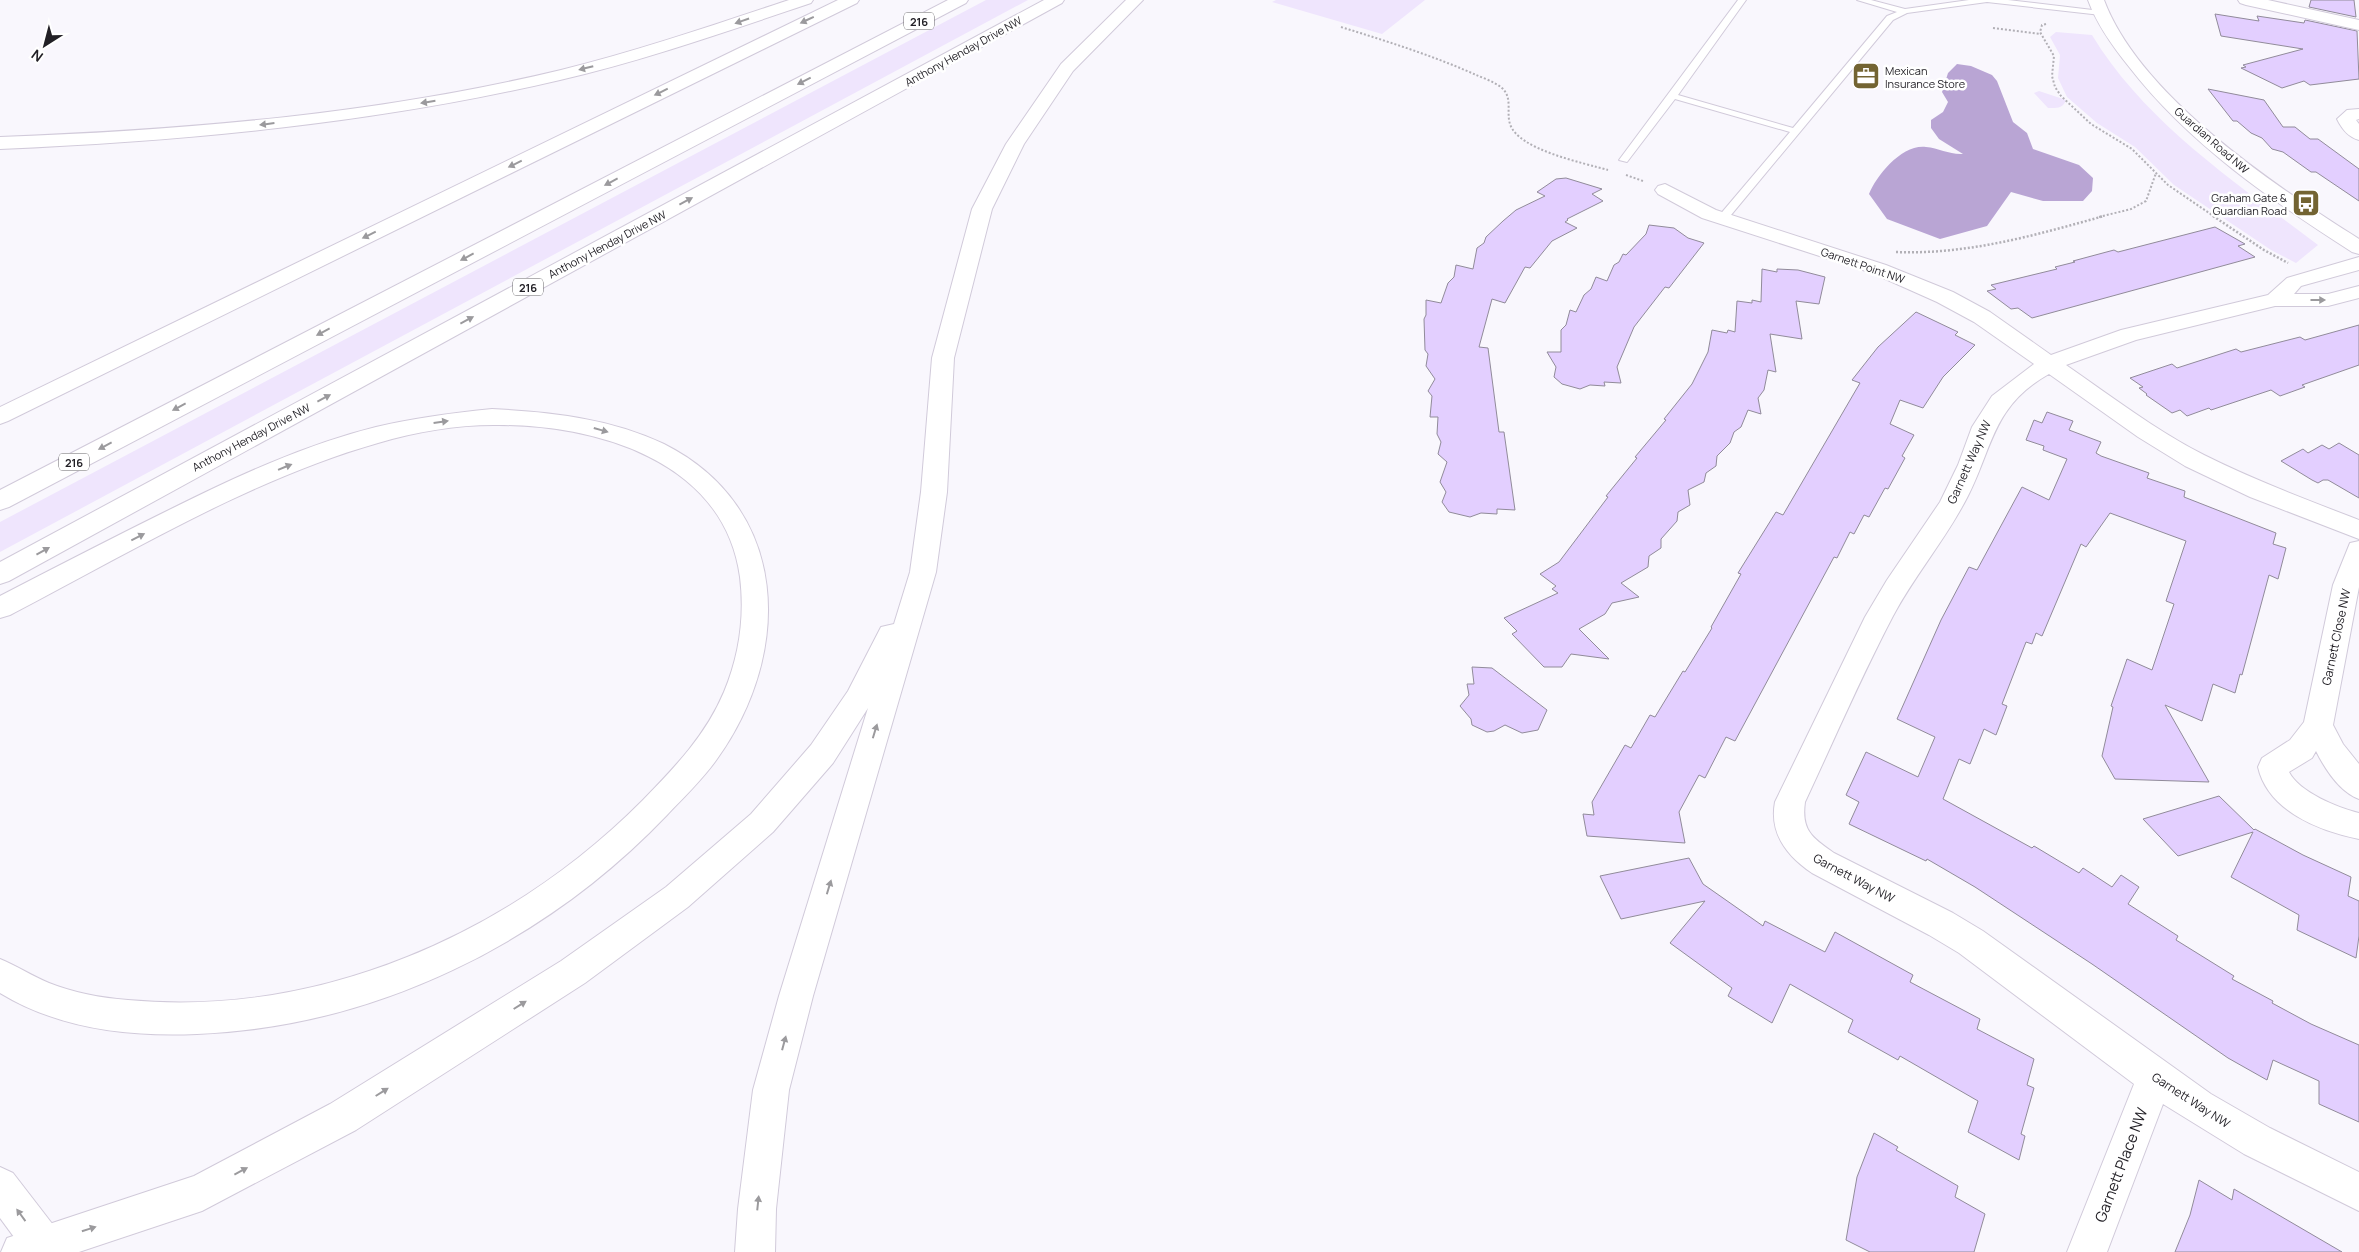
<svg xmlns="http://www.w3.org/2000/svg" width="2359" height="1252" viewBox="0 0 2359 1252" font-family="Manrope,sans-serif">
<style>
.green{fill:#efe5fd}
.water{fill:#b9a5d4}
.building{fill:#e3cfff;stroke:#918b9a}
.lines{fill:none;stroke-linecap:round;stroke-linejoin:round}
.service-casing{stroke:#d1cada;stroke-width:2}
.minor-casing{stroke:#d1cada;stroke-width:2}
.secondary-casing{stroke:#d1cada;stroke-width:2}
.trunk-casing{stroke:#d1cada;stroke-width:2}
.motorway-casing{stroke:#d1cada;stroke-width:2}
.path-far1{stroke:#b2b0b6;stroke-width:2;stroke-dasharray:2 2;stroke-linecap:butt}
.path{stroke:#b2b0b6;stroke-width:2.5;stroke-dasharray:2 2;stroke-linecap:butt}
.service{fill:#fff;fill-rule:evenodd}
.minor{fill:#fff;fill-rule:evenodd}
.secondary{fill:#fff;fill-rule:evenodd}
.trunk{fill:#fff;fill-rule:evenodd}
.motorway{fill:#fff;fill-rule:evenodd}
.oneway{fill:#9b9a9d}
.labels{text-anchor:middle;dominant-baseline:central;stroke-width:5;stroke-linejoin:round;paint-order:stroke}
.shield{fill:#fff;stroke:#646266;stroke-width:1}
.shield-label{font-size:11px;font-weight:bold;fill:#211f25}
.far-street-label{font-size:11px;fill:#211f25;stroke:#fff}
.far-poi-label{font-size:11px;fill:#211f25;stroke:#fff;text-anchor:start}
.street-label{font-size:12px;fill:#211f25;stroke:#fff}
.near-street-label{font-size:15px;fill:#211f25;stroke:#fff}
</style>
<rect width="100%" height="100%" fill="#f9f7fd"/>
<path class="green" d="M986,0H1028L0,552V522Z
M1276,0H1425L1382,34L1272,2Z
M2056,32L2092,35C2146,124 2237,183 2318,245L2296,263L2271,250L2174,185L2135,147L2097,123L2067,97L2058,78L2060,55L2050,37Z
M2039,91L2066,100C2063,109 2056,108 2048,108L2034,93Z"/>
<path class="water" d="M1957,64L1971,66L1992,75L1997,81L2013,122L2027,133L2033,149L2079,165L2093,178L2092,191L2083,201H2043L2011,192L1987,226L1940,239L1887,219L1869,194C1877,175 1902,144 1926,147C1939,148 1950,155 1963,154L1939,139L1931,128V120L1943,112L1948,102L1942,92L1948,73Z"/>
<path class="building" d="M2311,0H2354L2356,17L2309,7Z
M2215,14L2259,21L2257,16L2304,23L2305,20L2357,31L2359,79L2310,85L2304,81L2282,88L2241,68L2246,67L2243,65L2303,49L2221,36Z
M2208,89L2264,100L2283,127H2295L2310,139H2318L2359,169V201L2316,172H2311L2283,152L2272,149L2262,138L2251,133L2237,121H2233Z
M1566,178L1602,189L1592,194L1603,201L1567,219L1568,220L1565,222L1577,228L1552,241L1530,268L1525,267L1505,303L1492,299L1479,347L1488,348L1499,432H1504L1515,510L1497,509V514L1481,513L1470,517L1449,512L1442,502L1446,492L1440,482L1447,462L1438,454L1441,442L1437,434L1438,417H1430L1432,396L1428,391L1435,379L1426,366L1428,354L1425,350L1424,319L1426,315V300L1441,303L1448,283L1454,277L1456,265L1473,269L1477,248L1484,243L1486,237L1503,221L1516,210L1545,196L1537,192L1556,179Z
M1649,225L1674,228L1688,238L1704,243L1669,288L1665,287L1634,327L1617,367L1621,383L1604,382L1605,386L1590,385L1580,389L1562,384L1554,377L1556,367L1547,352H1561V330L1566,325L1570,310L1576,312L1584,295L1591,289L1596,277L1607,281L1614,265L1619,262L1623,254L1626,255L1646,234Z
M2215,227L2245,244L2238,246L2255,257L2032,318L2018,308L2011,309L1987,291L1996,289L1991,285L2057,269L2055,267L2075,262L2073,261L2114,250L2118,252Z
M1762,269L1777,272V269L1798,270L1825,277L1819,304L1796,301L1802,339L1770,334L1776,372L1768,370L1764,390L1758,398L1761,414L1748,410L1741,427L1734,432L1730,443L1717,456L1716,466L1706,473L1704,482L1688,490L1690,505L1678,512L1677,521L1661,539V548L1649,556L1648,567L1621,583L1639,597L1612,603L1605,614L1579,629L1609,659L1571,654L1562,667H1544L1512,634L1517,631L1504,618L1558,593L1552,589L1556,586L1540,574L1559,562L1608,497L1606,496L1637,458L1635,457L1666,420L1664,419L1692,384L1708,352L1712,330L1727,333L1728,330L1735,332L1737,301L1752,303V300L1761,302Z
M1916,312L1958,332L1955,335L1975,345L1943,377L1923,408L1900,400L1890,424L1914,435L1902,456L1905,458L1888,489L1885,488L1869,517L1864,515L1854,534L1850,532L1837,558L1834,557L1735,741L1726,737L1705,778L1699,775L1679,812L1685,843L1587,836L1583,814L1594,815L1592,802L1625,745L1631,748L1650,715L1655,717L1683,671L1685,672L1712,628L1711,627L1741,574L1738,573L1776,512L1783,515L1860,383L1852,380L1878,347Z
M2359,325V365L2302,385L2305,387L2280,396L2271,390L2211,410L2209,408L2187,416L2180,410L2172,413L2146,395L2147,394L2139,388L2143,387L2130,378L2172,364L2177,368L2236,349L2241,352L2300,337L2305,340Z
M2047,412L2073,421L2069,430L2101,442L2096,453L2101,456L2149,473L2147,478L2185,491L2184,497L2276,533L2273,544L2286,548L2278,579L2269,575L2242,675L2240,674L2235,693L2213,684L2202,721L2165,705L2209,782L2115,779L2102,756L2113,707L2111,706L2127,659L2152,670L2174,604L2166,601L2186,541L2110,513L2086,547L2081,544L2042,636L2036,633L2032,644L2026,642L2002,704L2007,706L1996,735L1984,729L1970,764L1959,759L1943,799L2032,848L2034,846L2079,873L2083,868L2112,887L2121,875L2139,887L2128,904L2178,936L2176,940L2234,976L2232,979L2273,1001L2272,1003L2311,1024L2359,1045V1122L2319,1104V1081L2273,1060L2267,1080L2228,1058L2092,964L1975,887L1927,859L1926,861L1849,824L1859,802L1846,795L1866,752L1918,777L1935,737L1897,719L1941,620L1969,567L1977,570L2022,487L2049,500L2067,459L2043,450L2044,446L2026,440L2034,420L2042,423Z
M2339,443L2359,455V498L2328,480H2323L2318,483L2312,480L2281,461L2303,449L2308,453L2322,445L2329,449Z
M1472,667L1492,668L1547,710L1538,730L1522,733L1505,725L1494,731L1487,732L1472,725L1471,719L1460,706L1469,695L1467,684H1474Z
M2219,796L2254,830L2255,829L2303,855L2351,877L2348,896L2359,901V936L2356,958L2297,930L2299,915L2231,877L2253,832L2178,856L2143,819Z
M1689,858L1703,884L1763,926L1765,921L1825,952L1835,932L1913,975L1910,982L1980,1019L1977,1029L2034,1059L2027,1085L2034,1088L2021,1134L2025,1136L2019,1160L1968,1132L1978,1101L1900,1056L1898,1060L1848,1032L1853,1020L1790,984L1772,1023L1728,996L1732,988L1670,943L1705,901L1621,919L1600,876Z
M1874,1133L1898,1147L1896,1150L1958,1186L1955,1197L1985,1214L1974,1252H1870L1846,1240L1857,1177Z
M2199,1180L2232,1200L2234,1189L2342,1252H2175L2190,1215Z"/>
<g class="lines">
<g class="service-casing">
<path id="service" d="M1738,0H1746L1678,95L1793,128L1887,16L1897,12L1857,0H1871L1905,9L1969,0H2008L2101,11L2105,13L2101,15L1987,2L1907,13L1893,20L1726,221H1718V217L1790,132L1675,99L1627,162L1619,160Z"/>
</g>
<g class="minor-casing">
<path id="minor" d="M2238,0H2268L2359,20V30L2246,5L2240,3Z
M2359,109V119L2356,120L2359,124V140C2348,137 2342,129 2337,119L2347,110Z
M1665,184L1716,210L1886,265L1953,292L1990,312L2051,355L2121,330L2268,295L2287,278L2359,257V270L2301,286L2294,294H2328L2359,286V298L2328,306H2275L2136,340L2066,365C2111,396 2155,430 2204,455C2254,480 2307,500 2359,520V539L2250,497L2185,466L2138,437L2049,374C1988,408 1993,454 1962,507C1941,545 1913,578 1893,616C1861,677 1834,740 1805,802C1801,830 1812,838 1834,853L1953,913L1983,931L2211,1094L2270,1128L2359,1172V1211L2244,1154L2163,1104L2107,1252H2067L2134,1084L1959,953L1929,935L1812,873C1787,856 1769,834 1775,802L1865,617L1887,580L1940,502L1958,465L1972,427L1992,396L2034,364L1974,322L1937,302L1872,273L1702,218L1658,194L1655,190L1658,186Z
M2359,541V587L2333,725L2343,744L2359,764V799C2340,792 2325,769 2316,751L2312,758L2289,772C2299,792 2338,808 2359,813V839C2319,831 2268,811 2258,767L2262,758L2290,740L2304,722L2333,585L2350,543Z"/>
</g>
<g class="secondary-casing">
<path id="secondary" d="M2088,0H2104C2140,96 2275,186 2359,239V254L2352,252C2271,200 2190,145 2130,68C2113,47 2097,25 2088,0Z"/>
</g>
<g class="trunk-casing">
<path id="trunk" d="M0,1167L13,1173L57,1230L62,1244L59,1252H25L0,1218Z"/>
</g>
<g class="motorway-casing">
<path id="motorway" d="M789,0H813L811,3C728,31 645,60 560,80C376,123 189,141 0,149V137C188,130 377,114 561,70C638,51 714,25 789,0Z
M838,0H859L857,3L8,421L0,424V407Z
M948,0H968L966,3L9,507L0,510V490Z
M1044,0H1064L1062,3L9,581L0,584V562Z
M1126,0H1143L1073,71L1024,144L992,209L954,358L947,492L936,572L813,996L789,1090L776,1209L775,1252H735L738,1209L753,1090L779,996L868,708L833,763L773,832L688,907L585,983L356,1130L202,1211L79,1252H1L7,1238L194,1176L330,1104L561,961L666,887L751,814L811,745L848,691L881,627L894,624L910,572L921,492L932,358L972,209L1006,144L1061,64Z
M492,409C550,412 610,418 664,444C791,508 793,653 717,759C703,779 684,797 667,815C545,943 375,1027 197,1034C130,1037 59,1029 0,993V959C17,966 32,976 49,983C74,993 102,998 128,1000C319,1018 510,934 643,800C675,767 706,735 724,692C739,656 745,617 740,577C724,460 595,424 494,425C456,425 415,432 378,443C251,479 127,554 10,615L0,618V596C56,567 112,538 169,510C235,477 304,445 376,427C414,418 452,413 492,409Z"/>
</g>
<path class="path-far1" d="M2046,24L2042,25L2040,32L2054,56L2052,76L2055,87L2061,96L2091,124L2132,149L2168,185L2215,217
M1341,27C1386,41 1431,55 1474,74C1483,78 1495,82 1502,88C1513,98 1506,112 1510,124C1518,150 1584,163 1608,170
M1993,28L2041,34
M1626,175L1643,181
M2099,217L2131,209L2146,201L2156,173"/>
<path class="path" d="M2213,216L2264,250L2288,263
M1896,252C1967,255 2036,235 2104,216"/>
<use href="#service" class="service"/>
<use href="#minor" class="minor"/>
<use href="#secondary" class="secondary"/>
<use href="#trunk" class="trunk"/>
<use href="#motorway" class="motorway"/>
</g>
<defs><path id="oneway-solid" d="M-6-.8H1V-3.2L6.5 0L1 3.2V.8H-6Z" transform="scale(1.25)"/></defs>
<g class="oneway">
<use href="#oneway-solid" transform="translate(807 20) rotate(155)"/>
<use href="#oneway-solid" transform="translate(742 21) rotate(161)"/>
<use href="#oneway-solid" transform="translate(586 68) rotate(166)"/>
<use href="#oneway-solid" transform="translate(804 81) rotate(153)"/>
<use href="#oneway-solid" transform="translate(661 92) rotate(154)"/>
<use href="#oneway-solid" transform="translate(428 102) rotate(171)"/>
<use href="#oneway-solid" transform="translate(267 124) rotate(173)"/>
<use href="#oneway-solid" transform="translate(515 164) rotate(154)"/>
<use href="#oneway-solid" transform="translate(611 182) rotate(152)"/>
<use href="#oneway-solid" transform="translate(686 201) rotate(-28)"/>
<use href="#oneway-solid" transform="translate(369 235) rotate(154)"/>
<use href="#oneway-solid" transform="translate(467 257) rotate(152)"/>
<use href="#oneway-solid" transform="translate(2318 300)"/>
<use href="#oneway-solid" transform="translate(467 320) rotate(-28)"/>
<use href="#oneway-solid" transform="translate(323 332) rotate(152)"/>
<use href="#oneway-solid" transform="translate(324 398) rotate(-28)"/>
<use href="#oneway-solid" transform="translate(179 407) rotate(152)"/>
<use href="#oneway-solid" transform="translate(441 422) rotate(-8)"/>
<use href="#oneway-solid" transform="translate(601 430) rotate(16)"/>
<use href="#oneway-solid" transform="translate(105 446) rotate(152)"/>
<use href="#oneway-solid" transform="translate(285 467) rotate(-22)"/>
<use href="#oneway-solid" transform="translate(138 537) rotate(-27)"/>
<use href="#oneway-solid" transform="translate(43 551) rotate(-29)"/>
<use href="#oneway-solid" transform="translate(875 731) rotate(-73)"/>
<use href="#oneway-solid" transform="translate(829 887) rotate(-73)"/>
<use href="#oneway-solid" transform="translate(520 1005) rotate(-32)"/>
<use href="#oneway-solid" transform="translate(784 1043) rotate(-75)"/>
<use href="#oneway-solid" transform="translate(382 1092) rotate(-32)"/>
<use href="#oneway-solid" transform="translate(241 1171) rotate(-28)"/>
<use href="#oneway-solid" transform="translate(758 1203) rotate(-84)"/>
<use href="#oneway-solid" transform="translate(21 1215) rotate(-126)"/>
<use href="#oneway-solid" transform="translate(89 1229) rotate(-18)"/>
</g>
<defs>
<g id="office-square" transform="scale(1.4375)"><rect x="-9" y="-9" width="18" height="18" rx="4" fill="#736432" stroke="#fff"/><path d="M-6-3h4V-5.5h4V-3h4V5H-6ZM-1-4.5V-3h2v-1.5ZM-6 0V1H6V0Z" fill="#fff"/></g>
<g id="bus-square" transform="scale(1.4375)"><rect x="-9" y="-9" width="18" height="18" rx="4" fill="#736432" stroke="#fff"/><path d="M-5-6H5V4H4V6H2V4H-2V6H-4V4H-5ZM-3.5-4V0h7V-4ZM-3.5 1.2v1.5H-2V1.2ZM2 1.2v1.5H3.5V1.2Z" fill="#fff"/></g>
</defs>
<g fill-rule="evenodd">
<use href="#office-square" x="1866" y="76"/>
<use href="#bus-square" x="2306" y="203"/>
</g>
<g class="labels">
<g class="shield">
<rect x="904" y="12.5" width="30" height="17" rx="4"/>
<rect x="513" y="278.5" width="30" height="17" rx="4"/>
<rect x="59" y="453.5" width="30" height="17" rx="4"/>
</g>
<g class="shield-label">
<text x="919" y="21">216</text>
<text x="528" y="287">216</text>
<text x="74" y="462">216</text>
</g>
<g class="far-street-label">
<text transform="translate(963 51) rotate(-29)">Anthony Henday Drive NW</text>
<text transform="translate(2212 140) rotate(41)">Guardian Road NW</text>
<text transform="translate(607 244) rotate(-28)">Anthony Henday Drive NW</text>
<text transform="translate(1863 265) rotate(19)">Garnett Point NW</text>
<text transform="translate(251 437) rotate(-28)">Anthony Henday Drive NW</text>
</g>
<g class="far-poi-label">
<text x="1885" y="70">Mexican<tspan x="1885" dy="13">Insurance Store</tspan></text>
<text x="2287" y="197" text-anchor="end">Graham Gate &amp;<tspan x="2287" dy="13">Guardian Road</tspan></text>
</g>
<g class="street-label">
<text transform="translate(1969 462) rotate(-66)">Garnett Way NW</text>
<text transform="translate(2336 637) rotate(-78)">Garnett Close NW</text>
<text transform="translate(1854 878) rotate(28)">Garnett Way NW</text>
<text transform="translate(2191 1100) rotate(33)">Garnett Way NW</text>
</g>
<g class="near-street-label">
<text transform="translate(2121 1165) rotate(-69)">Garnett Place NW</text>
</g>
</g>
<g transform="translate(45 45) rotate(216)" stroke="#ffffff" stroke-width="4" paint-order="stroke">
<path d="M0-4L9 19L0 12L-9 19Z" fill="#211f25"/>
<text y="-8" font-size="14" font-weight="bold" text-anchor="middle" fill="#211f25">N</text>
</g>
</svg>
